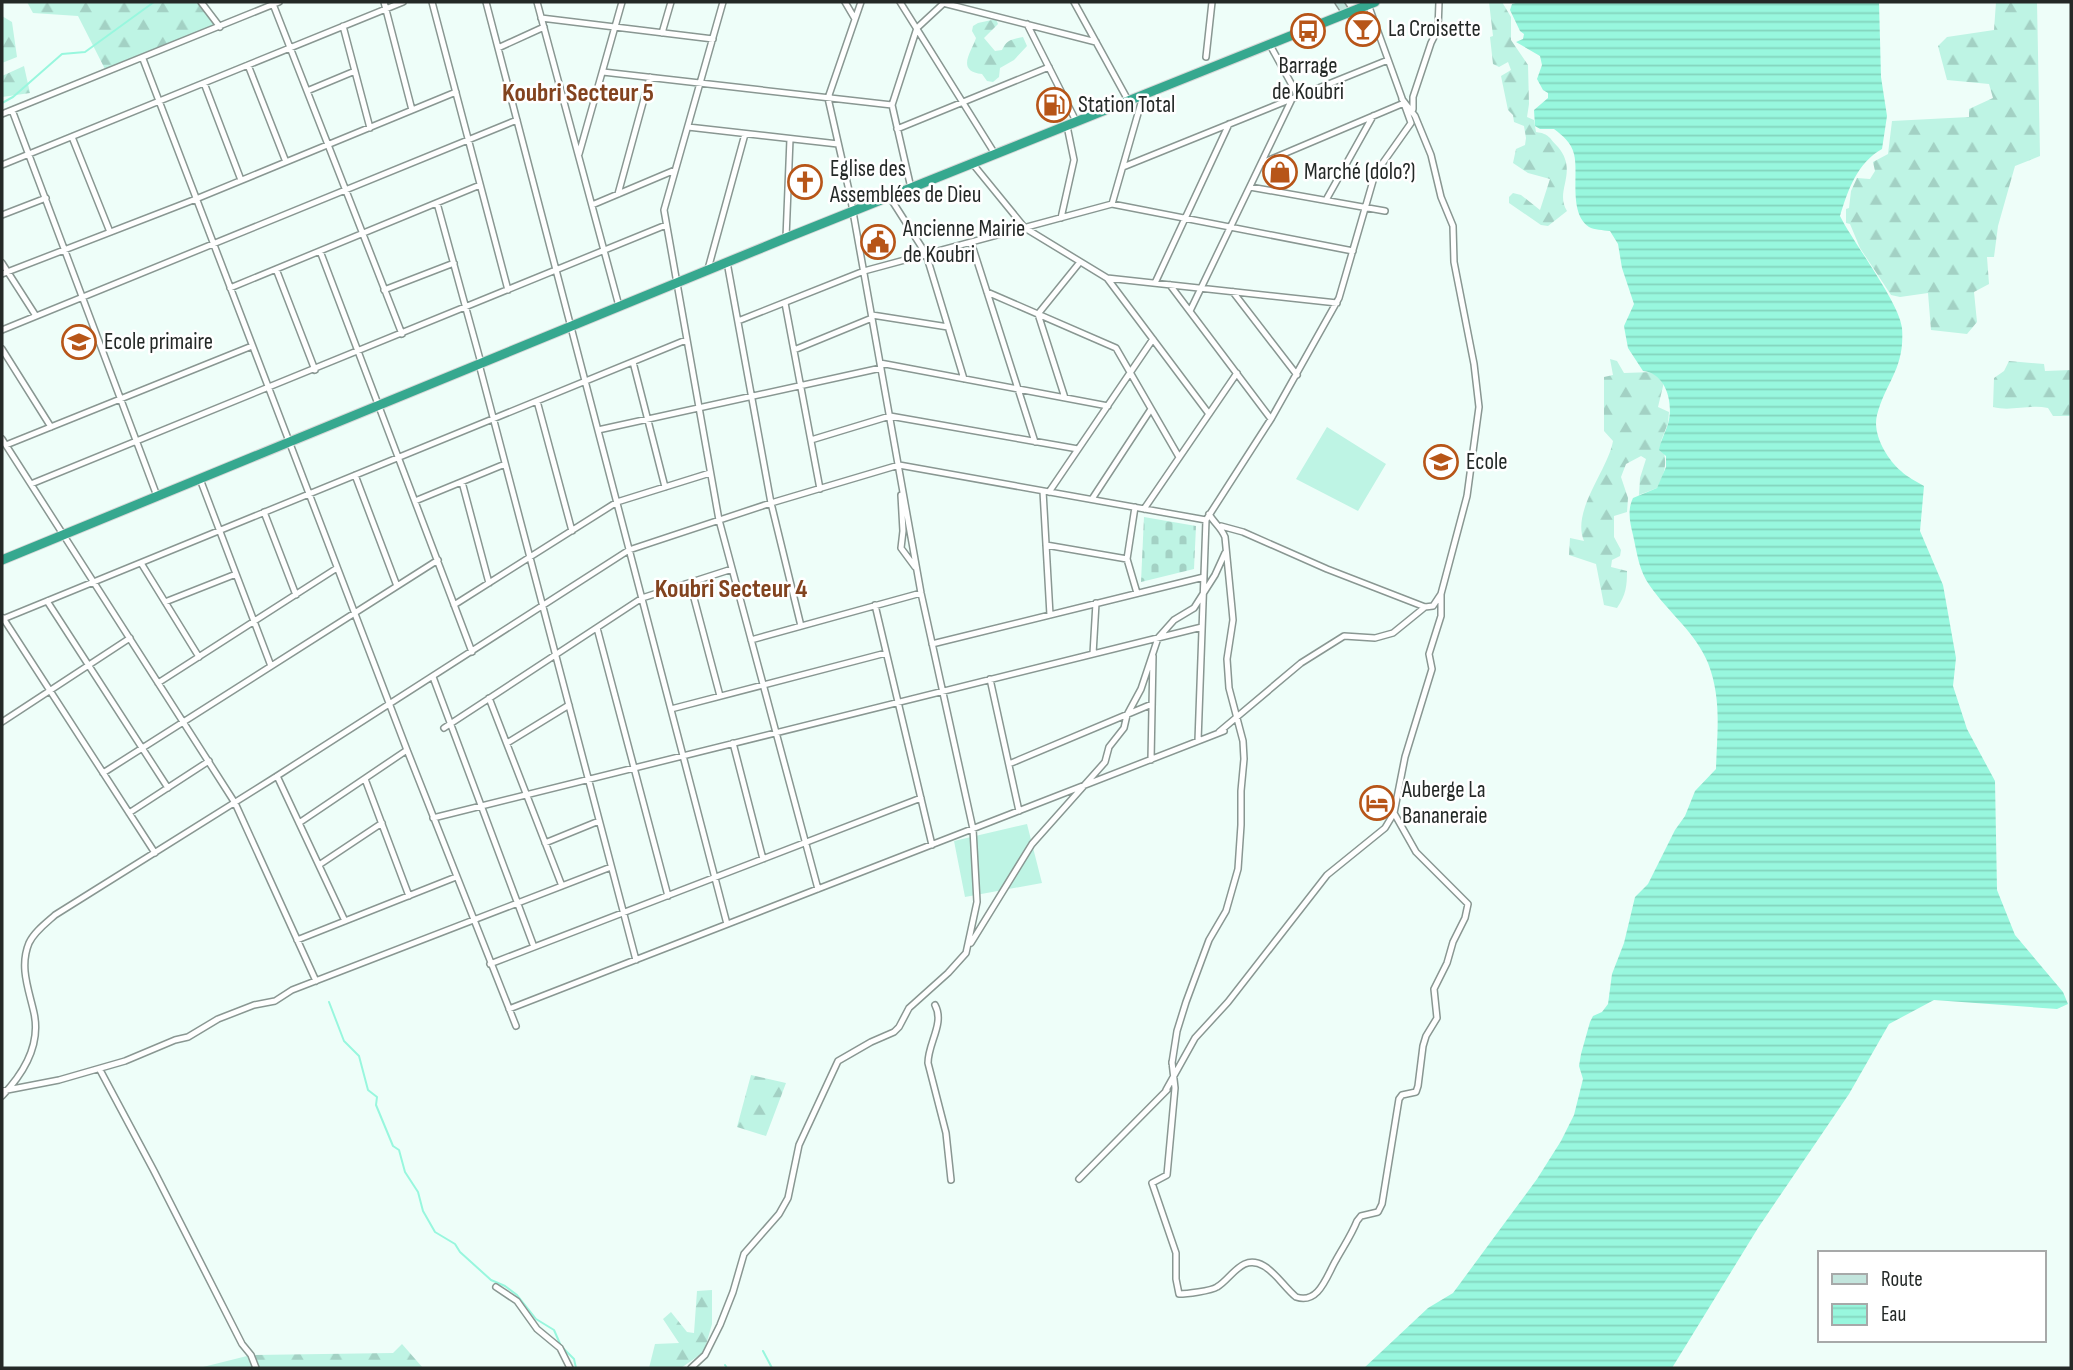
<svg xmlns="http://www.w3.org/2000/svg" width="2073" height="1370" viewBox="0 0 2073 1370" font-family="'Sofia Sans Condensed',sans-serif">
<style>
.grass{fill:#bef4e4}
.forest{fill:url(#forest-firs)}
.cemetery{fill:url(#cemetery-stones)}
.water{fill:url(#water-rules)}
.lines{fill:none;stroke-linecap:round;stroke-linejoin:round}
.stream{stroke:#98f7de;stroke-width:2}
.street-casing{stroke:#899792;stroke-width:8}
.secondary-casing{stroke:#899792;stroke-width:10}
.highway-casing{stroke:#d8d8d8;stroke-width:11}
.street{stroke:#fff;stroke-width:5}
.secondary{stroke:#c3e5dd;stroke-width:7}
.highway{stroke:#36a88f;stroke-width:9}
.labels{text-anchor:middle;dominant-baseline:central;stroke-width:5;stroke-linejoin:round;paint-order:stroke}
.poi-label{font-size:23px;fill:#242927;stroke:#fff;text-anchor:start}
.quarter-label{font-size:26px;font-weight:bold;fill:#82431f;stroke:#fff}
</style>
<defs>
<pattern id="forest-firs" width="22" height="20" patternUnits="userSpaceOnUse" patternTransform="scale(1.75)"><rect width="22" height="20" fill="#bef4e4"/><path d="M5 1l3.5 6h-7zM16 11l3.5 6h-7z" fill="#a3d1c4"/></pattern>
<pattern id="cemetery-stones" width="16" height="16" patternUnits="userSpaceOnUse" patternTransform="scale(1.75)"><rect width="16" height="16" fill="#bef4e4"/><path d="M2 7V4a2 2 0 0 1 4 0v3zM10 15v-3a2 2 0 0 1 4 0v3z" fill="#a3d1c4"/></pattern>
<pattern id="water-rules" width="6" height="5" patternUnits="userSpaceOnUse" patternTransform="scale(1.75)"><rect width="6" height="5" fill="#98f7de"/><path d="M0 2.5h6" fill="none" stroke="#83d4be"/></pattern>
</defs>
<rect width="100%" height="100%" fill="#eefef9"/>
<path class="grass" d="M1327,427L1386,464L1358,511L1296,479Z
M1027,824L1042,883L965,897L954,841Z"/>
<path class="forest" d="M27,2H201L220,27L107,73L78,16L33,13Z
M1489,2H1502L1511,17V40L1528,65L1529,104L1527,117L1534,120L1536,132C1550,134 1549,138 1558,147C1579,172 1554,191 1567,211L1548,226L1541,225L1509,203V197L1513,193L1521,195L1540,210L1550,179L1528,173L1513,163L1516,149L1525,145L1526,138L1524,126L1514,122L1513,115L1508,110L1501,76L1511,70L1508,62L1499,67L1493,64L1490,37L1493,36Z
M1996,2H2037L2040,156L2015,166L1998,226L1994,257H1987L1989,284L1974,292L1977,322L1967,334L1931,330L1928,293L1900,297L1891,295L1860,248L1850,224L1846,223V209L1849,208L1851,191L1857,178L1870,179L1875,171L1873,162L1888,154L1892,121L1969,117V109L1993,98L1989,84L1947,80L1938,46L1947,37L1994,30Z
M2,16L12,22L17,57L2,63Z
M996,19L998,24L984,38L995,51L1002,50C1006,40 1012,39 1023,37L1027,46L1014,60L1000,68L999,77L993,82L987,81L982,74C955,71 972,51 976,38L972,31L973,26L978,23Z
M24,66L30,93L2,97V76Z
M1610,359L1617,361L1624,373L1653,372L1664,382L1658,407L1669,412L1668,423L1661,441C1667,459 1667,471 1657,488L1639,495L1640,478L1646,459L1641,456L1626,464L1621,477L1628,498L1627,512L1614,516V537L1621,550L1620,556L1612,560L1611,567L1627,571C1627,586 1626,595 1617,608L1604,605L1596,564L1569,555L1570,538L1584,541C1571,511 1608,470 1613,441L1604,431V377L1613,375Z
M2009,361L2044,364L2045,371L2071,370V416H2053L2048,408C2029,404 2011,412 1993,407L1994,378L2004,371Z
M751,1075L786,1083L766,1136L737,1127Z
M712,1290V1324L704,1352L681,1368H649L655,1344L679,1343L663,1319L671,1312L687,1332L694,1333L697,1291Z
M402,1344L423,1368H199L251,1355L393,1353Z"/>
<path class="cemetery" d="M1144,517L1196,526L1194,569L1141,582Z"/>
<path class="water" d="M1519,2H1879L1881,77L1887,116L1882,149C1857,163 1848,190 1840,216C1854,244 1899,302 1902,328C1905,369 1886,381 1877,415C1872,434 1887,459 1901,471C1907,477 1916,481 1924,486L1920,531L1943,585L1956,658L1953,686L1967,729L1995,781L1997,890L2015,935L2063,992L2068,1004L2057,1009L1934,1000L1889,1024L1849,1094L1758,1228L1672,1368H1364L1428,1308L1453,1293L1537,1179L1561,1141L1574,1115L1583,1079L1579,1066L1581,1054L1590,1022L1593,1016L1602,1012L1608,1004L1612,974L1624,943L1635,897L1648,884L1675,830L1685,816L1695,791L1716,769C1717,732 1722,699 1708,663C1696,633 1668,612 1650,586C1639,571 1637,553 1633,535C1630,523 1627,510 1633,498L1657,488L1666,467V456L1659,450C1661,440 1665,433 1668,424C1674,403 1666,373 1643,371L1628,348L1625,332L1624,326L1634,304L1622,268L1618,244L1610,231C1603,230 1594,230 1589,227C1568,213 1579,173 1574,154C1571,142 1563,136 1554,129H1540L1535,126L1534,110L1548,98V93L1543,90L1537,79L1542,65L1540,56L1516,42L1523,39L1524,34L1520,31L1510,10L1512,4Z"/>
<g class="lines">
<path class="stream" d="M2,103L13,97L62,54L85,52L154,2
M329,1002L344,1041L359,1056L368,1090L377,1097L376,1105L393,1146L399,1150L405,1172L418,1192L423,1211L435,1232L455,1244L460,1252L491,1280L505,1286L517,1295L536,1319L554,1330L561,1346L574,1359L576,1368
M763,1351L772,1368
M725,1365L727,1368"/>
<g class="street-casing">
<path id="street" d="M201,2L220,27
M384,2L412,110
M432,2L508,290
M486,2L727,924
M537,2L619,306
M723,2L664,210L719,520L818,889
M845,2L855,19
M900,2L995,154
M1074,2L1129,102
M943,3L1096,42
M273,4L402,334
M541,18L713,39
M1027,24L1076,121
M343,26L370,128
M662,33L671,2
M1270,45L1298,96
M498,48L544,27
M1206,57L1212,2
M143,59L407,750L516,1026
M248,65L286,162
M603,72L892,105
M204,83L241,180
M307,91L355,71
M1413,109V97L1431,43L1438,29L1439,2
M12,110L157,496
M2,114L279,2
M688,127L838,144
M897,129L1049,67
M72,137L110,232
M579,154L622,2
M972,163L1025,228L1107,278L1209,414
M1262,163L1404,103
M2,165L403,2
M1123,167L1388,60
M1250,187L1385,211
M911,188L892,105L917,28L945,2
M618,194L650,77
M889,196L926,254L964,379
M1326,200L1373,116
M437,203L481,363
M1112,204L1143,96
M592,205L675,170
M2,215L46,198
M1061,218L1074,160L1067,126
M786,238L790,139
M971,242L1035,442
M320,251L472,652
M727,262L771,503L801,626
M2,263L36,316
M276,269L315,370
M708,269L745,134
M2,274L196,199L456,92
M1107,278L1337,303
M1155,283L1229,124
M1170,285L1271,419
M230,288L480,185
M384,290L454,263
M987,292L1116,348L1179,457
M1233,292L1297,375
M785,303L820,489
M1190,311L1292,99
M872,315L948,327
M738,321L864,271L1112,204L1353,251
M2,330L517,120
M2,349L51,427
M794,350L872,318
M633,362L665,487
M880,363L1108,406
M479,364L636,960
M1065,398L1038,314L1080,262
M537,401L572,531
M598,430L881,368
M2,439L235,803L316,981
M811,440L890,416L1078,449
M6,445L252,346
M355,475L397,586
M200,479L271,666
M462,482L489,583
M31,484L666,225
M1043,491L1050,615
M1049,492L1153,339
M901,495L903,531L901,548L915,567
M1092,499L1151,409
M415,501L505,464
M1135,507L1127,559L1137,593
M1144,509L1237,373
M264,512L296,595
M1221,526L1243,532L1327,569L1425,607L1433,606L1441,594
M1046,545L1127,559
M141,563L199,657
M690,583L720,696
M47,601L168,788
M165,602L236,574
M454,605L617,502L710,473
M875,605L932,845
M3,618L155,853
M3,619L686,340
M597,628L668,896
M751,640L921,593
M932,644L1204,577
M1093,654L1096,603
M433,677L534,947
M990,679L1019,811
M158,683L337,568
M489,698L562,886
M671,709L886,653
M2,722L130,638
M444,728L642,598L732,569
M1219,732L1301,663L1344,636L1375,638L1393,633L1425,607
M1198,741L1206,520L1271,419L1339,298L1375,174L1411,123L1368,4
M507,743L569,705
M733,743L763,859
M1151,760L1153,656
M1009,764L1152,704
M103,773L438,560
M277,776L345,921
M365,779L409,896
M129,813L209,761
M433,818L1202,627
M299,823L407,750
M545,843L599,821
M319,865L382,823
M297,940L456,877
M971,943L1032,844L1105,762L1109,747L1124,728L1127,715L1141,689L1158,638L1174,620L1194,608L1215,575L1225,553
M490,964L921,798
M935,1005C945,1023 928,1043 928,1063L946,1133L951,1180
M509,1009L1224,731
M1172,1062L1175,1088L1167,1175L1152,1183L1176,1253V1279L1179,1294C1186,1294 1211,1291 1217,1287C1232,1278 1242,1253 1264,1266C1276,1273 1285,1288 1296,1297C1319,1305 1327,1275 1336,1260C1343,1247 1351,1236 1357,1221L1361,1216L1378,1212L1382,1204L1399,1099L1402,1095L1416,1092L1418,1086L1423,1046L1426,1036L1437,1018L1434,989L1447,963L1453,942L1465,918L1468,904L1416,852L1394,813
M1172,1063L1177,1031L1186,1002L1209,940L1226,911L1238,869L1241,825V791L1244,759L1243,741L1229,688L1227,659L1233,620L1232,609L1225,537C1221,527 1214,523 1209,514
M100,1070L154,1171L242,1344L251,1355L256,1368
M1166,1090L1195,1038L1228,1002L1327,875L1385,828L1394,813L1405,757L1432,669L1429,654L1441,616V594L1467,496L1479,407L1474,364L1454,262L1453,226L1441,197L1431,155L1415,116L1402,99
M2,1091L59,1080L125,1061L175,1040L188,1037L218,1019L254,1005L275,1001L292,990L611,867
M2,1096C23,1074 41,1045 34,1013C29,990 19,967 29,943C34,932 46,923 55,915L277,776L629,550L771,503L899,465L1206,520
M1079,1179L1167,1090
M496,1287L517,1301L537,1329L560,1348L570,1368
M691,1368L705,1355L720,1325L733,1292L744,1254L779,1214L788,1198L799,1145L838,1061L871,1042L894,1032L899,1027L909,1008L948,973L966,953L977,902L973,829L921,593L850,195L828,98L861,2"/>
</g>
<g class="secondary-casing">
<path id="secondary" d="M1339,2L1347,14"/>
</g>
<g class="highway-casing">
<path id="highway" d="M2,560L786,238L1375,2"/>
</g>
<use href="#street" class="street"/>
<use href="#secondary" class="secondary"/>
<use href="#highway" class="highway"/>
</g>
<defs>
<g id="bar-ring" transform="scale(1.75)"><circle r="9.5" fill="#fff" stroke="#b75518" stroke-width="1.5"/><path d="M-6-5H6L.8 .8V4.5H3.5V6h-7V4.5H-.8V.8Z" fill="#b75518"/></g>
<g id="bus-ring" transform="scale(1.75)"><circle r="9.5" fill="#fff" stroke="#b75518" stroke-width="1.5"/><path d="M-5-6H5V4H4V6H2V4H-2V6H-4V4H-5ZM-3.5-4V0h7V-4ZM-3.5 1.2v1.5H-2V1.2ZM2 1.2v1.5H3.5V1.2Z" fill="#b75518"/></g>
<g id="fuel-ring" transform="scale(1.75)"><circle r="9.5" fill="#fff" stroke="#b75518" stroke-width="1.5"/><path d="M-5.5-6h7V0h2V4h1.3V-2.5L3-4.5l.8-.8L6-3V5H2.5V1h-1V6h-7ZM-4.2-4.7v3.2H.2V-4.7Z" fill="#b75518"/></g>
<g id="shop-ring" transform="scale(1.75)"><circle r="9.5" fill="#fff" stroke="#b75518" stroke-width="1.5"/><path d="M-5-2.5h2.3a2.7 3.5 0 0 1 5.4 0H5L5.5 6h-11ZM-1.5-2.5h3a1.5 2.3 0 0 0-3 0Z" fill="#b75518"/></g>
<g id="church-ring" transform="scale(1.75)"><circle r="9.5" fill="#fff" stroke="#b75518" stroke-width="1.5"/><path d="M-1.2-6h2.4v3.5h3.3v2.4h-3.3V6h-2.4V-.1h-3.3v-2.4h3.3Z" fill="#b75518"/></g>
<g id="civic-ring" transform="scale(1.75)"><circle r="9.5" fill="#fff" stroke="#b75518" stroke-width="1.5"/><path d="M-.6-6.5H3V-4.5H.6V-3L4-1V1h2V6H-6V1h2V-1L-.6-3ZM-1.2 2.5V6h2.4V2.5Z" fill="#b75518"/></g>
<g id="school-ring" transform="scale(1.75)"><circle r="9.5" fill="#fff" stroke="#b75518" stroke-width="1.5"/><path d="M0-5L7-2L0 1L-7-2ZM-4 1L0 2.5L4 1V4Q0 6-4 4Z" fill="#b75518"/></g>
<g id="hotel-ring" transform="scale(1.75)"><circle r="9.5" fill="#fff" stroke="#b75518" stroke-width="1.5"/><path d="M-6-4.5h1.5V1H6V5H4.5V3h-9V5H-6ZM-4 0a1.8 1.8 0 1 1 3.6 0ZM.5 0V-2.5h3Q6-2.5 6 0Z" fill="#b75518"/></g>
</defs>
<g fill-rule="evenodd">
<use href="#bar-ring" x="1363" y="29"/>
<use href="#bus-ring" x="1308" y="31"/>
<use href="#fuel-ring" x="1054" y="105"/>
<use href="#shop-ring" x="1280" y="172"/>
<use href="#church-ring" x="805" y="182"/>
<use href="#civic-ring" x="878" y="242"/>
<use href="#school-ring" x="79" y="342"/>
<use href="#school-ring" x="1441" y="462"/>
<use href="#hotel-ring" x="1377" y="803"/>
</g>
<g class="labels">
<g class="poi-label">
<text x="1388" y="29">La Croisette</text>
<text x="1308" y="66" text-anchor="middle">Barrage<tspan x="1308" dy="26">de Koubri</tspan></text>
<text x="1078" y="105">Station Total</text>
<text x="830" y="169">Eglise des<tspan x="830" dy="26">Assemblées de Dieu</tspan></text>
<text x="1304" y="172">Marché (dolo?)</text>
<text x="903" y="229">Ancienne Mairie<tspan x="903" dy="26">de Koubri</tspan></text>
<text x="104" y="342">Ecole primaire</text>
<text x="1466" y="462">Ecole</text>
<text x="1402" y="790">Auberge La<tspan x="1402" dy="26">Bananeraie</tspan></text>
</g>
<g class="quarter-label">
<text x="578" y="93">Koubri Secteur 5</text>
<text x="731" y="589">Koubri Secteur 4</text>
</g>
</g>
<rect width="2073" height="1370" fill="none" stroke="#242927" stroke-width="7"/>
<rect x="1818" y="1251" width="228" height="91" fill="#ffffff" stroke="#a7a9a9" stroke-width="2"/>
<rect x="1832" y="1274" width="35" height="10" fill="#c3e5dd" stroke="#a7a9a9" stroke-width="2"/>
<text x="1881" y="1286" font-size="21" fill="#242927">Route</text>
<rect x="1832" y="1304" width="35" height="21" fill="url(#water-rules)" stroke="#a7a9a9" stroke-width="2"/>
<text x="1881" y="1321" font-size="21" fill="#242927">Eau</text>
</svg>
